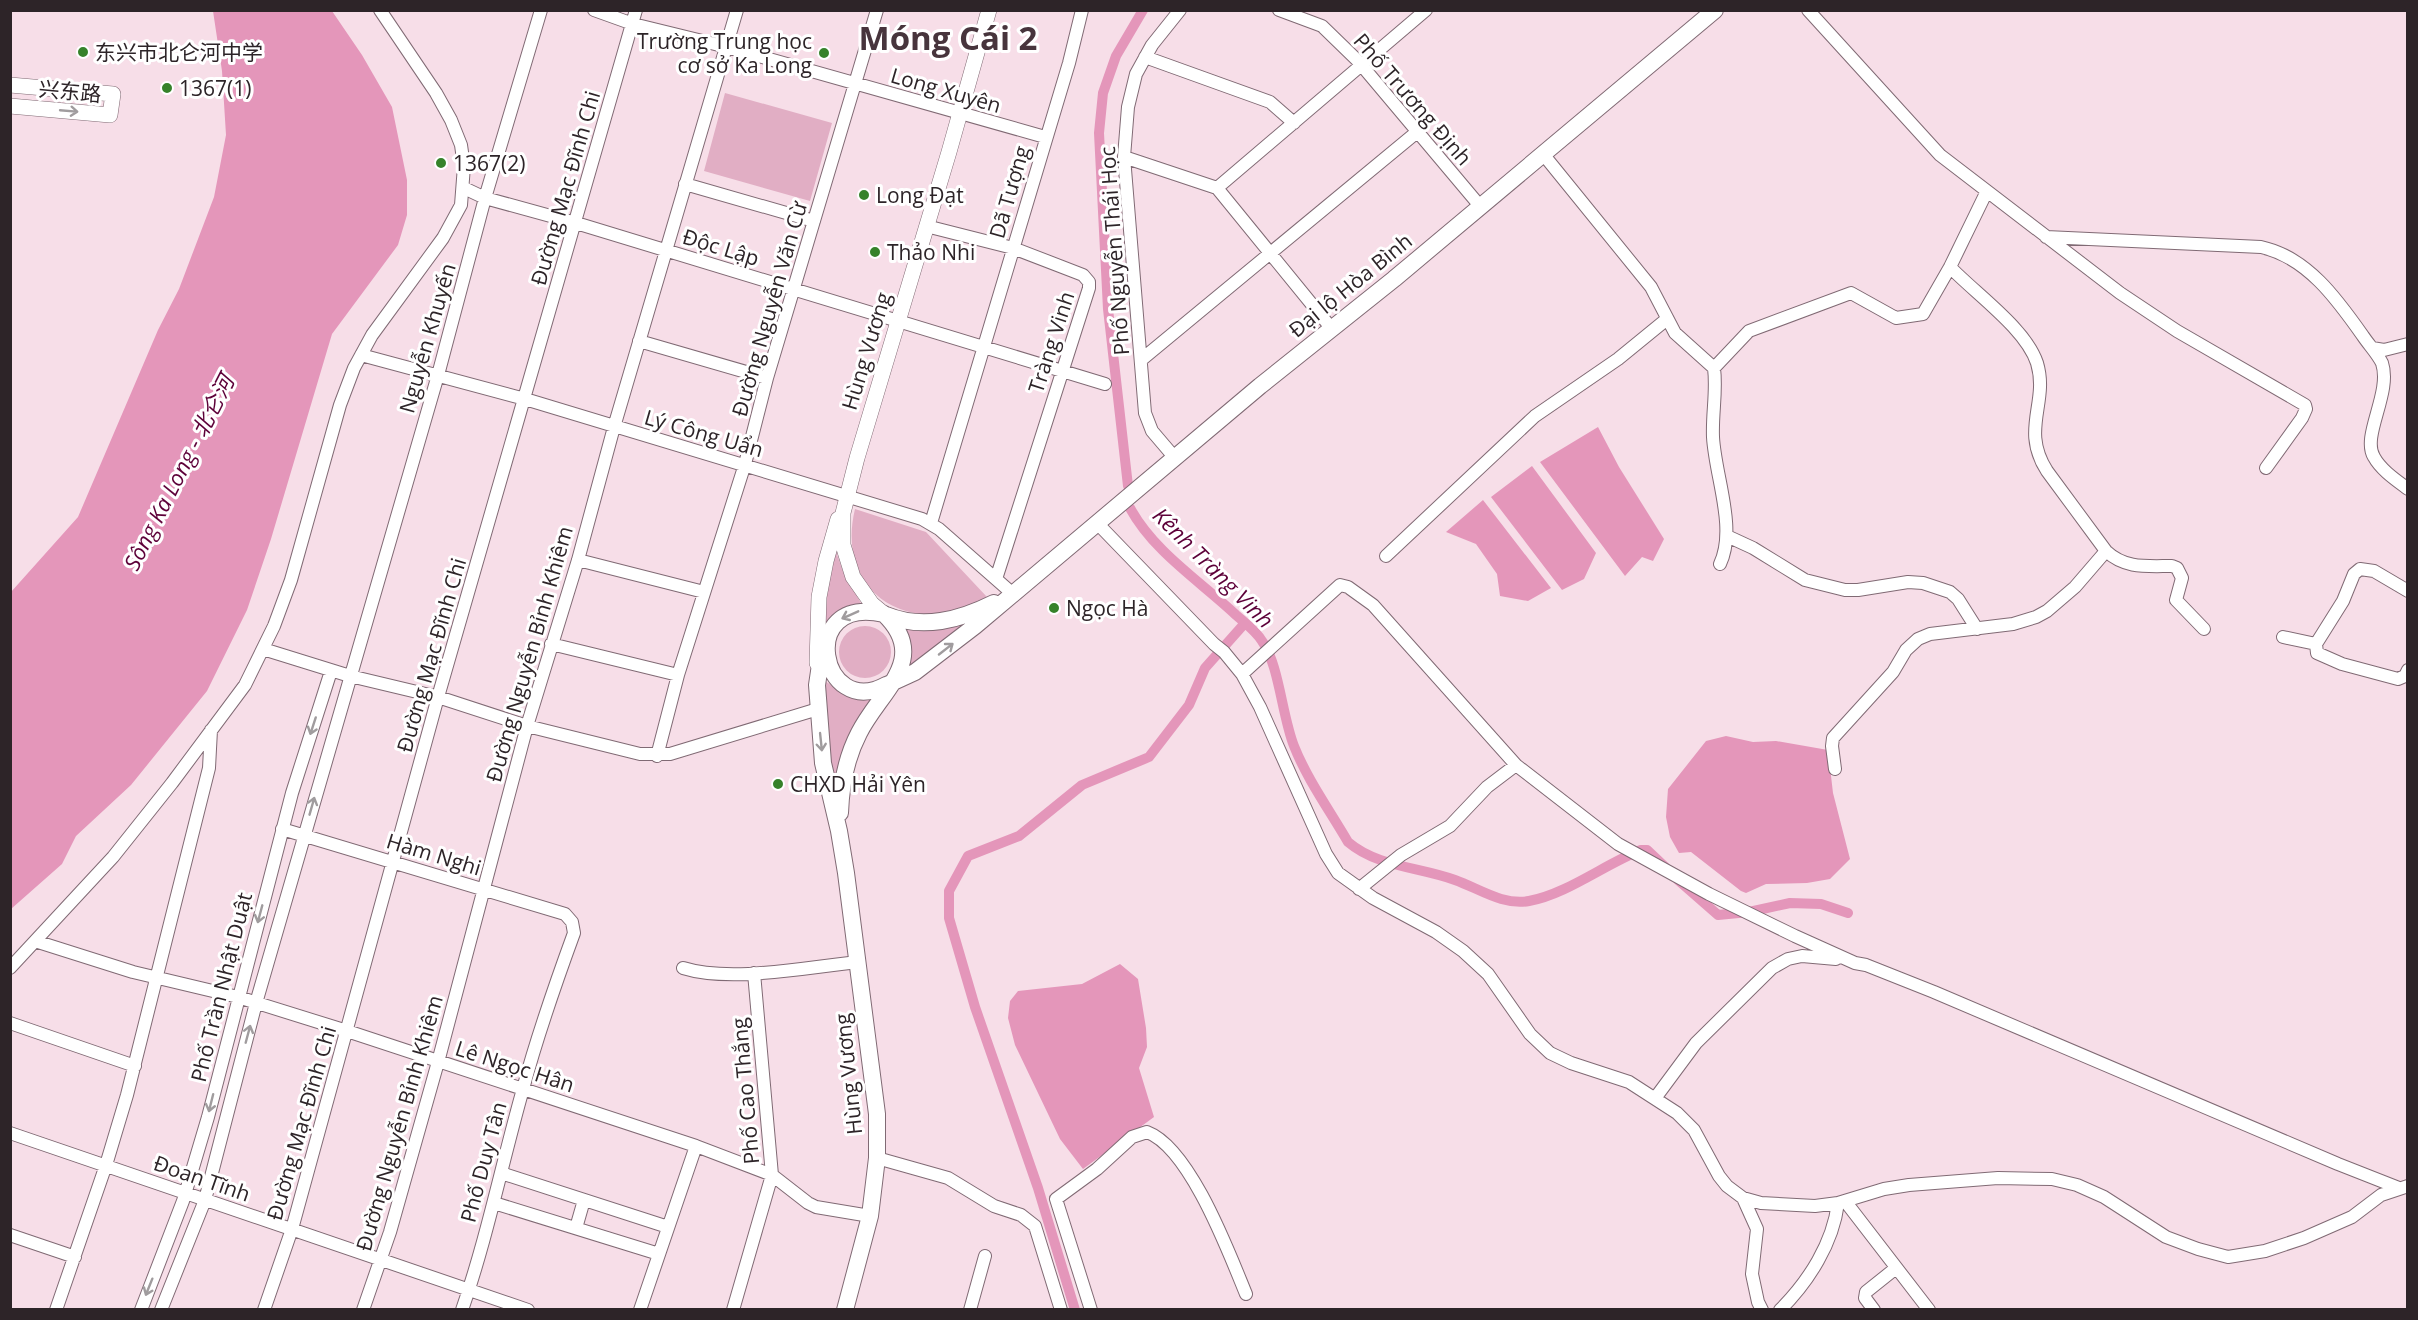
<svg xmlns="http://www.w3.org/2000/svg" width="2418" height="1320" viewBox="0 0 2418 1320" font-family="'Open Sans','Noto Sans SC',sans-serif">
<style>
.green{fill:#e1aec4}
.water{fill:#e496ba}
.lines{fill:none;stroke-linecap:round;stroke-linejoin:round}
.canal{stroke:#e496ba;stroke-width:10}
.minor-casing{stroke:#806a74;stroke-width:14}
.major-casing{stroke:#806a74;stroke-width:16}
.highway-casing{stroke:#806a74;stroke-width:18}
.minor{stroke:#fff;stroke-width:12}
.major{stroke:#fff;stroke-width:15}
.highway{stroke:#fff;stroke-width:16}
.oneway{stroke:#a09c9e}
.poi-dot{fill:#36822a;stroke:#fff;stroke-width:2}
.labels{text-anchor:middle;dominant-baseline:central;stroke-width:6;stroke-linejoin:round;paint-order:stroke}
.poi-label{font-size:21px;fill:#2d2428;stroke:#fff;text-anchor:start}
.street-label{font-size:21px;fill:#2d2428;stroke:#fff}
.water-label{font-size:22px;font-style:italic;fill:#5d0039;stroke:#fff}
.town-label{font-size:33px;font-weight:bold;fill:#47343c;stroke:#fff}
</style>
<rect width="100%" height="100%" fill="#f7dee8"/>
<path class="green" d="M725,93L832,123L810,201L704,171Z
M855,509L926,532L987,597C915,642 834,595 855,509Z
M835,549L843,571L863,607L824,628L826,589Z
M973,620L909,670L910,655L904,628Z
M839 652a26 26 0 1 1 52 0a26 26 0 1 1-52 0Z
M822,679L837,689L872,699L836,781L833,782Z"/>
<path class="water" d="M213,11H332L362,55L392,107L407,180V215L398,245L332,334L271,539L247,610L207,691L131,785L76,836L62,864L11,909V592L78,517L158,330L179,289L214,197L226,135L222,71Z
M1598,427L1619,467L1664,539L1653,561L1642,557L1625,576L1540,462Z
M1532,466L1596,553L1584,579L1562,590L1491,497Z
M1483,500L1551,588L1528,601L1500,596L1497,574L1476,544L1446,532Z
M1726,736L1753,742L1776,741L1828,750L1833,793L1850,859L1830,879L1807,883L1766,884L1746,893L1741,891L1691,852L1679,853L1670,837L1666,817L1668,789L1706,741Z
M1120,964L1138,979L1146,1028L1147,1047L1139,1068L1154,1117L1083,1169L1060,1139L1015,1045L1008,1018L1010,1001L1018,991L1082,984Z"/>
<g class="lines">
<path class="canal" d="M1128,486L1108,309L1099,133L1103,93L1116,56L1143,10
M1130,508C1154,552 1200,581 1236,615C1245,623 1256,631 1262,641C1279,664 1282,716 1294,746C1307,779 1330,811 1348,842C1377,867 1420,867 1455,880C1478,888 1503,906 1529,901C1567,894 1605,864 1641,850H1647L1665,867
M1678,880L1718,915L1749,912L1790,903L1821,904L1848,913
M1075,1310L1038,1188L975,1007L949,918V891L968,856L1019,836L1082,785L1149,757L1189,705L1205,668L1245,623"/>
<g class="minor-casing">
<path id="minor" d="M594,10L633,24L727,47L1045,137
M1279,10L1322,26L1358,61L1480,206
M1808,10L1940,155L2120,293L2177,331L2305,405L2306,409L2302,418L2266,468
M1145,57L1270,102L1294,123
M1543,154L1651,287L1675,333L1714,368C1717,391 1712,413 1713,437C1715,476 1737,528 1720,564
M1124,157L1217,188L1332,329
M685,184L814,221
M464,188L485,198L576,223L1105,384
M1217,188L1426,10
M926,226L1013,248L1083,275L1089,282V288L996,579
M2046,237L2261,247C2307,257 2337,299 2363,336C2369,345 2377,353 2382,363C2392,393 2361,436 2374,457C2381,470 2396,480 2408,489
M1950,267C1976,294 2026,329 2037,363C2049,403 2020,429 2047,471L2106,551C2125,569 2147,566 2172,566L2177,568L2182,578L2176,600L2204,629
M639,341L767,378
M2372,348L2384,350L2408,344
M361,355L525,399L922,519L939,529L1013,594
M1141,360L1417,132
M1714,368L1749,331L1851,293L1896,318L1923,314L1950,267L1987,191
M1175,458L1152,431L1145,413L1124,157L1128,107L1136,74L1152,45L1180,10
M931,523L1069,63L1082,10
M1097,523L1214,644L1224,652L1242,674L1260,707L1326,854L1338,873L1373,898L1436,932L1463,951L1488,974L1530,1034L1550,1053L1571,1063L1629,1082L1677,1113L1694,1130L1719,1176L1727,1186L1743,1198L1761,1203L1815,1206L1838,1203L1884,1189L1909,1185L1998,1178L2052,1179L2077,1185L2104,1197L2166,1237L2198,1249L2228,1257L2265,1251L2304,1238L2352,1217L2381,1195L2408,1186
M1727,536L1753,548L1805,580L1845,590H1858L1908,582L1923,583L1950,592L1958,599L1977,629
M1386,556L1535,416L1618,359L1667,319
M578,560L704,592
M2283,637L2316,644L2343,601L2354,574L2360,569L2374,571L2408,591
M551,644L678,675
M2316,644L2317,653L2342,664L2398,679L2405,676L2408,670
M263,649L350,676L438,697L527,726L640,754H670L818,709
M1242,674L1340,585L1348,587L1373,605L1516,765L1618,844L1709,894L1795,936L1855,963L1866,965L1934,992L2338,1164L2399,1188
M657,756L678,675L745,464L767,378L877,10
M1835,769L1832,746L1833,738L1893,672L1906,650L1918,639L1930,634L2013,624L2036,617L2047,611L2075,587L2106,551
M282,829L565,914L572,922L574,933C555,985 537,1036 523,1089C502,1163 487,1238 462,1310
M1359,889L1401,855L1450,826L1487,787L1516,765
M35,941L133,972L238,997L347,1031L696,1146L772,1175L808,1203L816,1207L870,1216
M10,968L113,857L172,783L245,685L274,626L291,580L340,405L354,368L372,335L443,238L461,205L464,166L461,145L451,120L436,93L380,10
M683,968C731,983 807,967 858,962
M10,1023L135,1066
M1656,1097L1696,1043L1772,968L1788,959L1802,956L1836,959
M10,1133L528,1310
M877,1158L948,1178L994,1206L1021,1215L1035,1226L1061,1310
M501,1173L668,1227
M1743,1198L1757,1229L1752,1274L1758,1302L1762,1310
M1845,1201L1929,1310
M494,1203L659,1254
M576,1228L584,1200
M10,1235L75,1257
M56,1310L106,1165L127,1095L209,768L211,730
M141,1310L183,1201L208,1117L292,793L331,671
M161,1310L205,1200L256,1003L438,375L485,198L541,10
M264,1310L292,1229L438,697L636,10
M363,1310L390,1232L438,1062L527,726L578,560L614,427L737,10
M640,1310L696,1146
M733,1310L772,1175L754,973
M970,1310L985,1256
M1091,1310L1056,1199L1097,1169L1132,1137L1147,1132C1190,1148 1229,1253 1246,1294
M1780,1310C1809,1281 1833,1243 1838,1203
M1874,1310L1865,1298L1866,1292L1896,1268"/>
</g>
<g class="major-casing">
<path id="major" d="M10,85L113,94L110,115L10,106
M884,614L872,604L853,577L843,545V513L857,458L949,152L989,10
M817,663L819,597L826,561L838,519"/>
</g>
<g class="highway-casing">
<path id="highway" d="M886,615C923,630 960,620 994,603
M826,643L821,658L817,685L823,763L839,831L846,873L877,1114V1158L870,1216L845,1310
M878,689L915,672L975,626L1260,386L1394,279L1715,10
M840,813C841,784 846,758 859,733C880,691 931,659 884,614C795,594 821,721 886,685"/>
</g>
<use href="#minor" class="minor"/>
<use href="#major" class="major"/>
<use href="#highway" class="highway"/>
</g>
<defs><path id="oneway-shaft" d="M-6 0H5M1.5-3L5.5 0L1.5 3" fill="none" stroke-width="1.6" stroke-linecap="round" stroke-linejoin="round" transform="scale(1.5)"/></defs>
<g class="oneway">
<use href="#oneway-shaft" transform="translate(69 111) rotate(5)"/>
<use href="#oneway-shaft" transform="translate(850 615) rotate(156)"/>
<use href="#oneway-shaft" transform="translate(946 649) rotate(-38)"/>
<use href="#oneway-shaft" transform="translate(313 726) rotate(108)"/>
<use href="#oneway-shaft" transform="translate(821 742) rotate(84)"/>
<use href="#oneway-shaft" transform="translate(312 806) rotate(-74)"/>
<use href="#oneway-shaft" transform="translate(260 914) rotate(105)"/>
<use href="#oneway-shaft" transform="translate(248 1034) rotate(-75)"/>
<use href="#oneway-shaft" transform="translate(211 1103) rotate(104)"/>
<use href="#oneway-shaft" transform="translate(149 1287) rotate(112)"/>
</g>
<g class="poi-dot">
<circle cx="83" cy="52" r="6"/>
<circle cx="824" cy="53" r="6"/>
<circle cx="167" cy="88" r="6"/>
<circle cx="441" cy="163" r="6"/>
<circle cx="864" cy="195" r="6"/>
<circle cx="875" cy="252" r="6"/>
<circle cx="1054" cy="608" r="6"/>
<circle cx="778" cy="784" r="6"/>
</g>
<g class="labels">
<g class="poi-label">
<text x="812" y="41" text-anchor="end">Trường Trung học<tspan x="812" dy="24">cơ sở Ka Long</tspan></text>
<text x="95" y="52">东兴市北仑河中学</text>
<text x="179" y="88">1367(1)</text>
<text x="453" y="163">1367(2)</text>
<text x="876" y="195">Long Đạt</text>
<text x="887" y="252">Thảo Nhi</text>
<text x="1066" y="608">Ngọc Hà</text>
<text x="790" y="784">CHXD Hải Yên</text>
</g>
<g class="street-label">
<text transform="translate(946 90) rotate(16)">Long Xuyên</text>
<text transform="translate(70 91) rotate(5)">兴东路</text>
<text transform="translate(1413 99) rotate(49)">Phố Trương Định</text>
<text transform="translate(565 188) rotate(-74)">Đường Mạc Đĩnh Chi</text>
<text transform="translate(1009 192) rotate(-74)">Dã Tượng</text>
<text transform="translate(721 247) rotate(17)">Độc Lập</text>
<text transform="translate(1114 251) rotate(-94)">Phố Nguyễn Thái Học</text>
<text transform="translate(1350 285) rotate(-39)">Đại lộ Hòa Bình</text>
<text transform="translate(769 309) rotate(-74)">Đường Nguyễn Văn Cừ</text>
<text transform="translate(427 338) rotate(-74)">Nguyễn Khuyến</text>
<text transform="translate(1051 342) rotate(-72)">Tràng Vinh</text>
<text transform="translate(866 351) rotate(-73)">Hùng Vương</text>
<text transform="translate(704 433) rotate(16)">Lý Công Uẩn</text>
<text transform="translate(529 654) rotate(-74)">Đường Nguyễn Bỉnh Khiêm</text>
<text transform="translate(431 655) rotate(-74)">Đường Mạc Đĩnh Chi</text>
<text transform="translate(434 854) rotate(17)">Hàm Nghi</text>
<text transform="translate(221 987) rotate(-76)">Phố Trần Nhật Duật</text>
<text transform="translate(515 1066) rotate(18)">Lê Ngọc Hân</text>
<text transform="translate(848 1074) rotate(-96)">Hùng Vương</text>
<text transform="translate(745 1091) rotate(-95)">Phố Cao Thắng</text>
<text transform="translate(301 1123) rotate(-74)">Đường Mạc Đĩnh Chi</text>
<text transform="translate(399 1123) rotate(-74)">Đường Nguyễn Bỉnh Khiêm</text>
<text transform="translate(483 1162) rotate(-75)">Phố Duy Tân</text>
<text transform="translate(202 1178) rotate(19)">Đoan Tĩnh</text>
</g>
<g class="water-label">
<text transform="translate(178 472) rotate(-63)">Sông Ka Long - 北仑河</text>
<text transform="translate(1214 567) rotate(45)">Kênh Tràng Vinh</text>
</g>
<g class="town-label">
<text x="948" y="37">Móng Cái 2</text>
</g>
</g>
<rect width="2418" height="1320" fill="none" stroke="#2d2428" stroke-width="24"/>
</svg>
